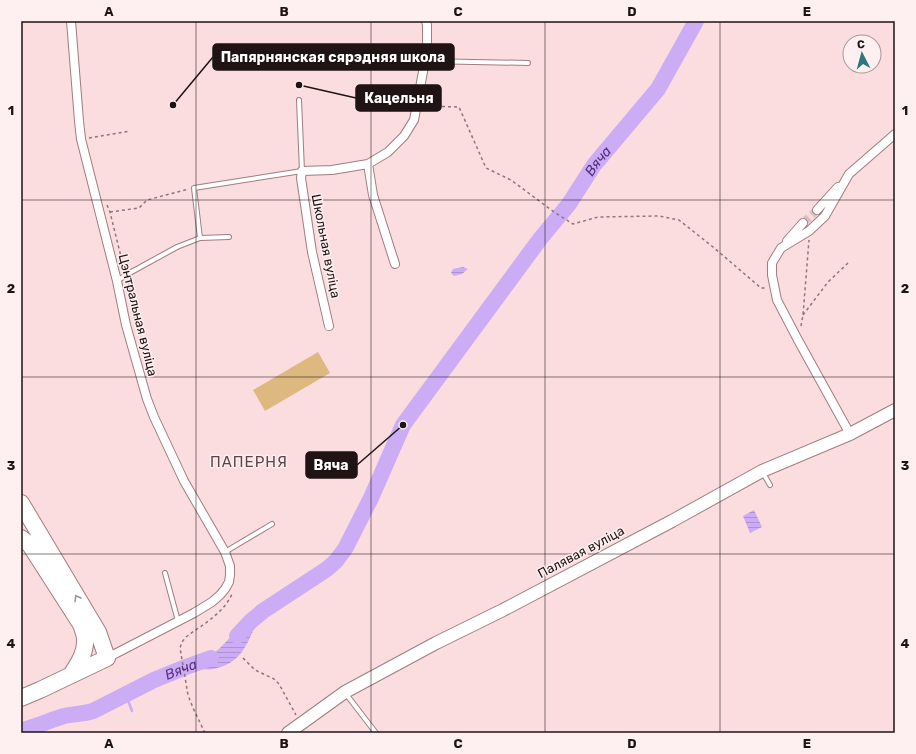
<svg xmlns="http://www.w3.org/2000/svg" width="916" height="754" viewBox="0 0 916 754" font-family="Rubik,sans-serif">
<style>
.pitch{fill:#ddb980}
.water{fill:url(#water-rules)}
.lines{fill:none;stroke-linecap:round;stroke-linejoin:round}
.stream{stroke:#ccacf4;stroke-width:2.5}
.river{stroke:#ccacf4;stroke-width:16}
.street-tunnel{stroke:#dabfc1;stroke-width:8;stroke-dasharray:8 4;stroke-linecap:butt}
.lane-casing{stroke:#9f7d81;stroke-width:6}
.street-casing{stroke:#9f7d81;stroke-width:10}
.secondary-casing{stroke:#9f7d81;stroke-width:14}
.highway-casing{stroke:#9f7d81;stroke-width:18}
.path{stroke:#8b7678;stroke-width:1.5;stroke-dasharray:3 3;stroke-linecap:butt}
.lane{stroke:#fff;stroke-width:4}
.street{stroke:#fff;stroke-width:8}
.secondary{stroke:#fff;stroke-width:12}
.highway{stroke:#fff;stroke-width:16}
.oneway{stroke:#9a9595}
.grid{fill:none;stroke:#1f1314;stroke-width:1;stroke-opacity:0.55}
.labels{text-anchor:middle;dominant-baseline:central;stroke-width:3;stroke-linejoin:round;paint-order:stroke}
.street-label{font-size:13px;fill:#1f1314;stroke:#feeff0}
.water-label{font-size:14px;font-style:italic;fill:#582e80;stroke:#feeff0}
.quarter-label{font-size:15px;letter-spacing:1px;fill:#614246;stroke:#feeff0}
.leader{fill:none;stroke:#1f1314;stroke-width:1.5}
.callout-dot{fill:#1f1314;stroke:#feeff0;stroke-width:1.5}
.callout{fill:#1f1314;stroke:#1f1314;stroke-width:1.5}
.callout-label{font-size:14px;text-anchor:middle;font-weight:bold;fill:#fff}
.neatline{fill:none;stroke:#1f1314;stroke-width:1.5}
.grid-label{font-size:13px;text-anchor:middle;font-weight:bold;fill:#1f1314}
</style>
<defs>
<pattern id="water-rules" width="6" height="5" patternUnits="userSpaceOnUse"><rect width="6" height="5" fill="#ccacf4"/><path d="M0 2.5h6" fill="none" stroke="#af93d0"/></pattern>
</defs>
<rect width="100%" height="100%" fill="#fbdde0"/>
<path class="pitch" d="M318,352L330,373L265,411L253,390Z"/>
<path class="water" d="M463,267L468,269L462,274L454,276L451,273L453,269Z
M754,510L762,527L750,533L743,516Z
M263,611C260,618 256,624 253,631C245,649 238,663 217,668C207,671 199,669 190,666L214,653L220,648L239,628L251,621Z"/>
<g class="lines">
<path class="stream" d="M126,695L132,711"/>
<g class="river">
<path id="s1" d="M237,636L251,621L263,611L327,569L336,561L345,549L371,498L403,425L540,239L569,204L594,165L658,89L696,21"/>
<path id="s2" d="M21,730C36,727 50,720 64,716C74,714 83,714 93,711L154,680L186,667L211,658"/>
</g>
<path class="street-tunnel" d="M803,223L817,210"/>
<g class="lane-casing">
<path id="lane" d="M425,61L528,63
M200,238L194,188L302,171L299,100
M117,281L126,275L177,247L200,238L229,237
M763,473L770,485
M225,552L272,524
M165,573L178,621
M346,694L376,733"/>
</g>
<g class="street-casing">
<path id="street" d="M71,21L79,121L81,139L117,281L126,325L147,399L154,417L184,481L225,552L230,566V575L229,582L225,589L220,595L212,602L194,613L107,658
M368,164L373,195L395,264
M817,210L838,187
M787,241L803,223
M329,326L312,252L301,178L302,171L332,170L368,164L388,152L404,136L414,120L425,61L427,43V25L426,21
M850,434L798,340L777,300L772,275V263L781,248L809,231L825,216L849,174L895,134"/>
</g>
<g class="secondary-casing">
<path id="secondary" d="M288,733L345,692L436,643L503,610L672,521L762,471L850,434L895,410"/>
</g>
<g class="highway-casing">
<path id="highway" d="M21,503L98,632L107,658
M21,538L30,545L82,626
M71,675C78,664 86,653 85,639C85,635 83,631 82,627
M21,698L40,690L107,658"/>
</g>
<path class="path" d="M424,106L459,107L486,168L511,180L554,212L573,224L598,217L659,216L679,220L713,247L761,288H767
M89,138L130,131
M107,205L110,212L124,269
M110,212L139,208L147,200L189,189
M128,282L133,301L135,324
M803,315L828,282L848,263
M801,326L803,315L809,240
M243,658L255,670L274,679L279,684L296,715
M205,733L193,708L188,695L180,648L182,642L186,637C203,624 223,614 232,594"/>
<use href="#lane" class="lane"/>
<use href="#street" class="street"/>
<use href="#secondary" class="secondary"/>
<use href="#highway" class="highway"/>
</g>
<defs><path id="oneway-chevron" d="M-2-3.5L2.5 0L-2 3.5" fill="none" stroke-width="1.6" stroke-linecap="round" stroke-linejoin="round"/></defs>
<use class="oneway" href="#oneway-chevron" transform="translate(77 598) rotate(-121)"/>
<path class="grid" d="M196,21V733M371,21V733M545,21V733M720,21V733M21,200H895M21,377H895M21,554H895"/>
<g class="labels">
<g class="street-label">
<text transform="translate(326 246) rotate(79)">Школьная вуліца</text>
<text transform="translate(138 315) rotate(76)">Цэнтральная вуліца</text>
<text transform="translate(581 552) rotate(-28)">Палявая вуліца</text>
</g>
<g class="water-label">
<text stroke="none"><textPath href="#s1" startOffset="605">Вяча</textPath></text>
<text stroke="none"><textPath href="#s2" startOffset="172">Вяча</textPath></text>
</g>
<g class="quarter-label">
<text x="249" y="462">ПАПЕРНЯ</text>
</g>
</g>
<path class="leader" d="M173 105L213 57M299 85L356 98M403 425L357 465"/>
<g class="callout-dot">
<circle cx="173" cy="105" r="4"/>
<circle cx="299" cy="85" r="4"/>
<circle cx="403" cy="425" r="4"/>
</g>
<g class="callout">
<rect x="213" y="44" width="241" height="26" rx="4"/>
<rect x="356" y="85" width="85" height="26" rx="4"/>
<rect x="306" y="452" width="51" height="26" rx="4"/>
</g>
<g class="callout-label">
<text x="333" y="62">Папярнянская сярэдняя школа</text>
<text x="399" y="103">Кацельня</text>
<text x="331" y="470">Вяча</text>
</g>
<rect width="916" height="754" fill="none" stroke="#feeff0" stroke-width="44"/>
<g transform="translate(862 54) rotate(354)"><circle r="19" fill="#feeff0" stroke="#a59798"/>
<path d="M0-3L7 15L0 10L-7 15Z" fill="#2e777d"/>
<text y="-6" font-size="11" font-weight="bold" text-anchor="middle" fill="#1f1314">С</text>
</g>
<rect x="22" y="22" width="872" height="710" class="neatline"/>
<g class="grid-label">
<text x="109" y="16">A</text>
<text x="284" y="16">B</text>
<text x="458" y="16">C</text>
<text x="632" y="16">D</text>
<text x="807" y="16">E</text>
<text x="11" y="115">1</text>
<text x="905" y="115">1</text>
<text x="11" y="293">2</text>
<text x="905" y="293">2</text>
<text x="11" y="470">3</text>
<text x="905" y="470">3</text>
<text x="11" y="648">4</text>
<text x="905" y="648">4</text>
<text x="109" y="748">A</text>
<text x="284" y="748">B</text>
<text x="458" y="748">C</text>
<text x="632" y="748">D</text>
<text x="807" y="748">E</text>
</g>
</svg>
